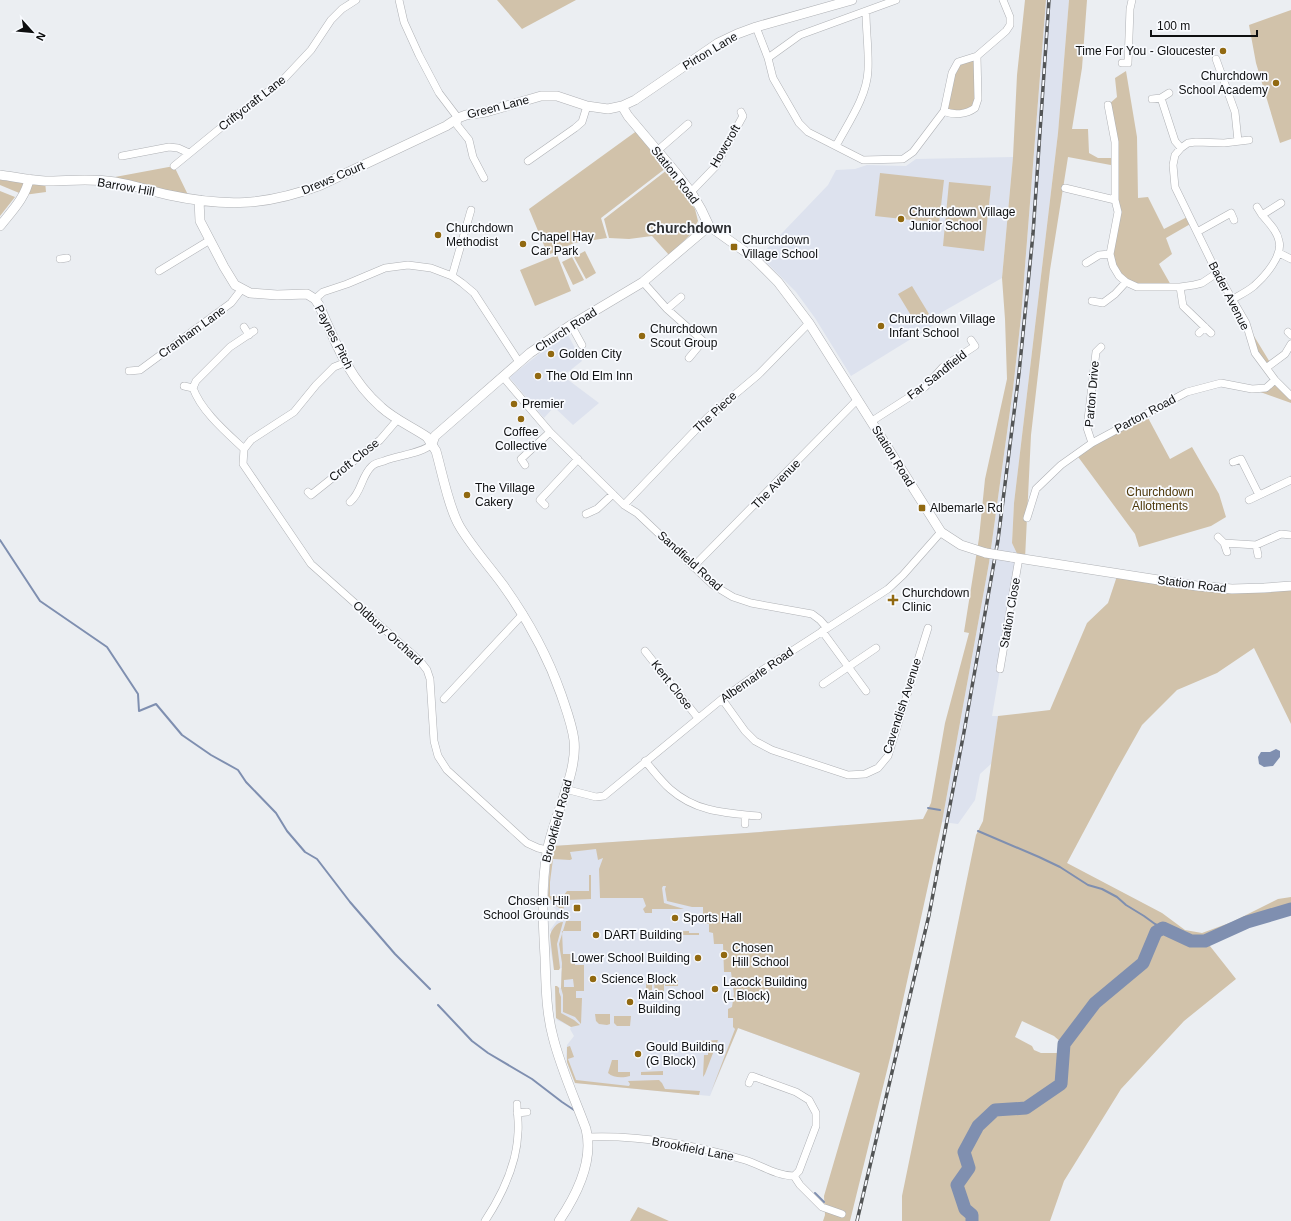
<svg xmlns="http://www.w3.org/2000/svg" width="1291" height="1221" viewBox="0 0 1291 1221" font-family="Arial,sans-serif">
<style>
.built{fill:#dde2ee}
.green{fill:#d1c2aa;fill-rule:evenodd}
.water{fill:#7f8fb0}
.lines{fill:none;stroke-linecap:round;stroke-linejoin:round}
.stream{stroke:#7f8fb0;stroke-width:2}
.river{stroke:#7f8fb0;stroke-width:13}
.street-casing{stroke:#afb1b5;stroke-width:8}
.secondary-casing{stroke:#afb1b5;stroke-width:10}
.street{stroke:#fff;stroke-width:7}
.secondary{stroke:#fff;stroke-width:9}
.rail-casing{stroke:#535556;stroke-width:3.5}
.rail{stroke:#f9fbff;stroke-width:2;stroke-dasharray:6;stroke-linecap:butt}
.secondary-bridge-casing{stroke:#afb1b5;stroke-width:10;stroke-linecap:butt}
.secondary-bridge{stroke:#fff;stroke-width:9}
.poi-dot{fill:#916911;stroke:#f9fbff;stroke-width:1.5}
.labels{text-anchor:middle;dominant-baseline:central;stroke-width:3.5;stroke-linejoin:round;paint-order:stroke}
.street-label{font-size:12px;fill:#0e0f10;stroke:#f9fbff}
.poi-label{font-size:12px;fill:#0e0f10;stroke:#f9fbff;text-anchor:start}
.park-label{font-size:12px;fill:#4d3709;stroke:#f9fbff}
.quarter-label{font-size:14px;font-weight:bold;fill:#2e3033;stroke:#f9fbff}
</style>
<rect width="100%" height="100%" fill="#ebeef2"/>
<path class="built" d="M1046,0H1069L1058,133L1014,503L1012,543L1019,558L992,716H998L992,763L980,774L975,800L958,824L942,822L989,563L1013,389L1021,317Z
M1013,157L1002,278L937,315L940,321L851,376L815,318L796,292L762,258V254L828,185L836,170L855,169L867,165L906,166L916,159Z
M568,335L582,361L563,376L599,403L573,425L554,407L544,418L510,378L511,376L539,354Z
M843,825L860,1073L738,1028L710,1096L575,1083L567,1062L566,1057L567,1045L574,1036L570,1029L571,1027L557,1020L556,1017L555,986L561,988V973L562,968L554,970L550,947V936L551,932L550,930L558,919L559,913L549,902L550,900L548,896L550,865L553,846L747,833Z"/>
<path class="green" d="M497,0H576L522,29Z
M1025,0H1046L1021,317L1013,389L989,563L942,822L892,1050L850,1221H823L825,1215L824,1196L860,1073L738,1028L711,1092L735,1029L733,1027V1018H728V1009L732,1007L734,994L731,972H724L723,944H714L713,933L709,932V924L703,923V907H692L667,901L665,889L666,886H663L662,888L664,903L684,909H652V913H645L643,909L646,906L643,898H600L599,869L603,858L598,860L596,849L570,852L572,859L570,860L553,859L550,882V896H558L553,903L548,896L550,865L553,846L747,833L923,819L931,803L945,723L969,633L964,632L979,538L985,479L1007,379L1005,319L1002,278L1013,157L1017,75Z
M1069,0H1087L1082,68L1072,129H1088L1089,153L1098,158H1116L1108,105L1117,97L1115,78L1126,71L1137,137L1138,198L1148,197L1164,229L1189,216L1192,223L1166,238L1172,254L1159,264L1172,287L1143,288L1119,276L1110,254L1118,212L1116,166L1068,157L1050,270L1031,435L1025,559L1019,558L1012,543L1014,503L1058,133Z
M1291,10V139L1280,143L1256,63L1249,25Z
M977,56L978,99L969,112L944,111L958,62Z
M638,130L666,168L601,218L607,238L574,243L548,255L529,209Z
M174,166L190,199L114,182L115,177Z
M667,170L695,209L698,221L691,234L669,255L652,236L629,239L609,238L604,219Z
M880,173L944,180L939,223L875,216Z
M0,175L45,181L46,192L24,195L0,185Z
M949,182L991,186L984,251L943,246Z
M0,191L15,197L0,216Z
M585,251L596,273L586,279L574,257Z
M557,255L571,291L535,306L520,270Z
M572,257L584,280L573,285L562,262Z
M912,286L929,314L915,322L898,294Z
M1246,323L1271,364L1266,368L1255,353Z
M1275,380L1291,396V403L1252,389L1266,388Z
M1146,414L1170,459L1192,447L1219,494L1226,517L1211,526L1139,547L1135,534L1076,454Z
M1118,573L1197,586H1291V724L1254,648L1217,673L1177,690L1142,725L1115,773L1067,863L1162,913L1185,930L1202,933L1232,922L1278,899L1291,897V909L1247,922L1206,941L1236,979L1184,1021L1121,1089L1064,1181L1050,1221H902V1196L976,835L983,821L998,716L1050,710L1087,623L1108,603ZM1022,1021L1054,1036L1063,1044V1053H1041L1034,1050L1032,1046L1015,1037Z
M589,875H591V899L566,900L563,910L556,906L567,891H589Z
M566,921H581V931H562L563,954H572L575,956V965H584V991H576V998H582L581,1024L575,1017L563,1012V995L561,988L562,963L559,944ZM573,979L574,987H564V980Z
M563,922L557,944L560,968L559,970H554L550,936C551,930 557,922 563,922Z
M689,931V933H699V935H652V932Z
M654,980H664V996H660V998H655Z
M678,980V986H665V983Z
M646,981H652V998H646Z
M555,986H557L559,988V992L561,997V1013L574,1020L580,1025L571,1027L556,1018Z
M595,1014H610V1024L607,1025L599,1024L596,1021Z
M614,1016H631L630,1026H617L614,1023Z
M718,1040L705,1074L703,1077L704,1055H708V1042H703V1041Z
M570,1046L574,1057L568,1059L576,1080L629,1086L630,1084L628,1081L659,1080L662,1083L665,1089L700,1091L699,1095L575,1083L567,1062V1047Z
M612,1060H618V1072H630V1076C623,1078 613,1078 608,1073Z
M663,1071V1075H641V1072Z
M638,1207L669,1221H630Z"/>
<path class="water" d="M1276,749L1280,751V757L1273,766L1264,767L1259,764L1258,757L1261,752H1270Z"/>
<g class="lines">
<path class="stream" d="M0,540L40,601L107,647L138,694L139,711L156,704L182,735L211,755L238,770L246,782L276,813L287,831L305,852L317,859L350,902L395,954L430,989
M928,808L940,810
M978,831L1039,857L1060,867L1088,885L1102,889L1117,897L1126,905L1144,916L1155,924L1163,928
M438,1005L472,1041L488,1053L532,1079L562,1102L574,1110
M815,1193L824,1202"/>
<path class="river" d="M972,1221V1215L965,1209L957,1185L969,1168L964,1152L978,1126L995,1110L1026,1108L1061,1084L1064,1044L1095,1003L1143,963L1156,932L1163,928L1191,941H1205L1247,922L1291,909"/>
<g class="street-casing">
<path id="street" d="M399,0L404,22L419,55L439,93L458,118L457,125L469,140L473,157L484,178
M756,27L768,58L773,78L799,123L808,132L863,160L903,159L913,152L944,111L952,73L958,62L977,56L1006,31L1010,25V17L1003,0
M768,58L800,35L896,0
M1216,59L1235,112L1238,141
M1122,63H1128L1130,9L1132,0
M1169,93L1161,98L1175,141L1181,148
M1152,99L1161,98
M1108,105L1115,142V200L1118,212L1110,254L1113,266L1119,276L1126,282L1137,287H1180L1194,285L1202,283L1217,273
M944,111C954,116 967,114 975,108L978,99L977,56
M1249,140L1224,143L1196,142L1188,143L1181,148L1175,155L1173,165L1175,187L1217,273L1246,323L1255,353L1275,380L1291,396
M836,146C848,123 867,97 868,70C869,51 866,31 866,12
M657,151L688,124
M122,156L169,147L178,148L189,153
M528,161L575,128L582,122L587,106
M174,166L229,121L281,82L311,50L331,20L342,9L356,0
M1065,188L1115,200
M691,192L715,167L743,116L741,112
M1257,207L1262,215
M1197,232L1231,213L1234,220
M1279,253L1291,259
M60,259L67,258
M1086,263L1099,255L1110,254
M159,271L210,240
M452,276L471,210
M643,282L667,309L703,341L689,358
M1180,287L1183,306L1211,333
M315,299L323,292L347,284L385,268L408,265L431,268L452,276L462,283L474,293L519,362
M1233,299C1240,295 1248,291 1254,286C1265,276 1283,256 1279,241C1277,230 1268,222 1262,215L1281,203
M1092,301L1103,303L1115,294L1126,282
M667,309L681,297
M571,325L582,345
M244,327L249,335
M1288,332L1291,335
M1199,333L1205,327
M344,363L334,367L316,385L294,412L251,440L244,449L243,464L311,564L420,661L427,670L430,679L434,741L438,756L447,770L527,843L538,848L547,850
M1266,368L1285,354L1291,344
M129,371L140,370L231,303L241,290
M503,377L550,432L624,505L637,513L713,585L733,597L751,603L812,614L820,620L827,628
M184,386L193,388C201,411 227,433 244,449
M193,388L196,381L230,347L254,331
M872,421L925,387L943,367L975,346L971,340
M1092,443L1087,428L1096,352L1101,347
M1233,462L1241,459L1259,495
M525,465L521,459L550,432
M308,492L311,495L380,440L398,419
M1249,500L1291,480
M350,502C362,492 361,476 372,466C375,463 380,462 384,461C398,455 421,454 432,444
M545,505L540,500L578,459
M624,505L708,417L758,375L809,323
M586,514L597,509L613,494
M1027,518L1036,489L1061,465L1092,443L1187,392L1221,383L1252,389L1266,388L1275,380
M1218,537L1224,543L1256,545L1281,534L1291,535
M1224,543L1227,552
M1256,545L1258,555
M693,567L857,400
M822,631L866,691
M645,651L698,718
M1000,669L1019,558
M823,684L876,648
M444,699L523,614
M722,699L745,731L755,741L772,750L848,775L865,774L878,768L888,756L928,628
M645,761C653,770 661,781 670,789C696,812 725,813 758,816
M565,789L596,797L604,796L722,699L764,669L888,589L903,575L941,532
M745,824V815
M517,1113L527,1112
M588,1137C641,1135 695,1145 745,1160C761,1165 777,1176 794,1176L799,1171L816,1126V1113L809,1100L796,1092L752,1076L749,1083
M794,1176L800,1185L822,1207L842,1214
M485,1221C502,1195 517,1164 518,1132C519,1123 517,1114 517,1104"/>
</g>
<g class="secondary-casing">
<path id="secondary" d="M622,106L628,116L677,174L691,192L701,209L709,226L754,258L778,282L809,323L941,532L961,545L986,553
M0,175C15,177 30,180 45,181C68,181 92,178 115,182C133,185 151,191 169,195C225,207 266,206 321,185L446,126L458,118L466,115L486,112L541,96H557L587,106L608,109L622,106L635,100L718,43L737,34L756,27L852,0
M199,200L200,221L224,267L235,285L250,293L277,295L307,294L315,299L319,305C335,342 349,379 381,407C394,419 412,427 427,437L436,451C442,472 449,509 460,527C472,547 489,566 503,585C528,620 547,654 561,694C566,709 572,724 574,740C578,773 553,817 547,852C541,887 543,922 545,957C546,984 546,1011 553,1037C561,1069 575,1099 586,1129C594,1161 576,1196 559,1221
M0,226C11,212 26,197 29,179
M432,444L435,436L530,353L571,325L643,282L709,226
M1011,557L1197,586L1232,589L1264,588L1291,586"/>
</g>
<use href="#street" class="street"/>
<use href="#secondary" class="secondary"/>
<g class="rail-casing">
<path id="rail" d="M857,1221L929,915L964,732L998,540L1019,373L1033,234L1049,0"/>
</g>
<use href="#rail" class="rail"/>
<g class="secondary-bridge-casing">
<path id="secondary-bridge" d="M986,553L1011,557"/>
</g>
<use href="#secondary-bridge" class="secondary-bridge"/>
</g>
<g class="poi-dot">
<circle cx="1223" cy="51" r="4"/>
<circle cx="1276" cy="83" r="4"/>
<circle cx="901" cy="219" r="4"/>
<circle cx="438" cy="235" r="4"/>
<circle cx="523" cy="244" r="4"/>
<rect x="730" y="243" width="8" height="8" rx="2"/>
<circle cx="881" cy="326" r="4"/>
<circle cx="642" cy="336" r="4"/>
<circle cx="551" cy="354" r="4"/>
<circle cx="538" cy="376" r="4"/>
<circle cx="514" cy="404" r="4"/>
<circle cx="521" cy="419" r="4"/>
<circle cx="467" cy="495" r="4"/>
<rect x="918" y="504" width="8" height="8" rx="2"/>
<path d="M891 594h4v4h4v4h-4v4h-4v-4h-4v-4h4z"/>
<rect x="573" y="904" width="8" height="8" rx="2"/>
<circle cx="675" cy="918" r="4"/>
<circle cx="596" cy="935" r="4"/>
<circle cx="724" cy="955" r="4"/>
<circle cx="698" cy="958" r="4"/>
<circle cx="593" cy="979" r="4"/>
<circle cx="715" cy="989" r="4"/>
<circle cx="630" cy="1002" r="4"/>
<circle cx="638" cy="1054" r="4"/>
</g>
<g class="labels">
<g class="street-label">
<text transform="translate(710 51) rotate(-31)">Pirton Lane</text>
<text transform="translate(252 103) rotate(-38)">Criftycraft Lane</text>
<text transform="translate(498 107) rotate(-14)">Green Lane</text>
<text transform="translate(725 146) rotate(-60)">Howcroft</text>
<text transform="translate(675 175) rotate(52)">Station Road</text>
<text transform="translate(333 178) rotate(-23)">Drews Court</text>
<text transform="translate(126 187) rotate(10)">Barrow Hill</text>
<text transform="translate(1229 296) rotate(63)">Bader Avenue</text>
<text transform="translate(566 330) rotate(-33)">Church Road</text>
<text transform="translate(192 332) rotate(-36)">Cranham Lane</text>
<text transform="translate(334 337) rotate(63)">Paynes Pitch</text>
<text transform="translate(937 375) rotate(-38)">Far Sandfield</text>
<text transform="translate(1092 394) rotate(-85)">Parton Drive</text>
<text transform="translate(715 412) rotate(-43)">The Piece</text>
<text transform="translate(1145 414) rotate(-28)">Parton Road</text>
<text transform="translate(893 456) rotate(58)">Station Road</text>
<text transform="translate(354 460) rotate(-39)">Croft Close</text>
<text transform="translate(776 484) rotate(-46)">The Avenue</text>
<text transform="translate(690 561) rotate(42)">Sandfield Road</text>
<text transform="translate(1192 584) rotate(7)">Station Road</text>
<text transform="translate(1010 613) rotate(-80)">Station Close</text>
<text transform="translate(388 633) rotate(42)">Oldbury Orchard</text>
<text transform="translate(757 675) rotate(-35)">Albemarle Road</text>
<text transform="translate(672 685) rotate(52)">Kent Close</text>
<text transform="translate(902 706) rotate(-72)">Cavendish Avenue</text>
<text transform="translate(557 821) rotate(-75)">Brookfield Road</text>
<text transform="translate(693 1149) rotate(11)">Brookfield Lane</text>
</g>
<g class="poi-label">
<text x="1215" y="51" text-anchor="end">Time For You - Gloucester</text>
<text x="1268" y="76" text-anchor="end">Churchdown<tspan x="1268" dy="14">School Academy</tspan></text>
<text x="909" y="212">Churchdown Village<tspan x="909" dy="14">Junior School</tspan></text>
<text x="446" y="228">Churchdown<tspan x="446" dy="14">Methodist</tspan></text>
<text x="531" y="237">Chapel Hay<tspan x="531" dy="14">Car Park</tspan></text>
<text x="742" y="240">Churchdown<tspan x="742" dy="14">Village School</tspan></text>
<text x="889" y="319">Churchdown Village<tspan x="889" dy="14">Infant School</tspan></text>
<text x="650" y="329">Churchdown<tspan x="650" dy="14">Scout Group</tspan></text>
<text x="559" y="354">Golden City</text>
<text x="546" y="376">The Old Elm Inn</text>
<text x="522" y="404">Premier</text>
<text x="521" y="432" text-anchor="middle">Coffee<tspan x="521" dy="14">Collective</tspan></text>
<text x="475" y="488">The Village<tspan x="475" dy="14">Cakery</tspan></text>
<text x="930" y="508">Albemarle Rd</text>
<text x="902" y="593">Churchdown<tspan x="902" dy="14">Clinic</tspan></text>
<text x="569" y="901" text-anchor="end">Chosen Hill<tspan x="569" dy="14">School Grounds</tspan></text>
<text x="683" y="918">Sports Hall</text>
<text x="604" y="935">DART Building</text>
<text x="732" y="948">Chosen<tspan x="732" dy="14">Hill School</tspan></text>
<text x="690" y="958" text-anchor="end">Lower School Building</text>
<text x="601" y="979">Science Block</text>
<text x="723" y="982">Lacock Building<tspan x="723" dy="14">(L Block)</tspan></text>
<text x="638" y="995">Main School<tspan x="638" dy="14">Building</tspan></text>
<text x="646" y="1047">Gould Building<tspan x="646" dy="14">(G Block)</tspan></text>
</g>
<g class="park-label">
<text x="1160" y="492">Churchdown<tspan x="1160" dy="14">Allotments</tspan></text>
</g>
<g class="quarter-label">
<text x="689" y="228">Churchdown</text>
</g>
</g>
<g transform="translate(32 32) rotate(117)" stroke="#f9fbff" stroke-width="3" paint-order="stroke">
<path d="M0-3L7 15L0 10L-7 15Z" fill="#0e0f10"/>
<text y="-6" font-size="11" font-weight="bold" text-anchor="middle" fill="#0e0f10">N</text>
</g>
<path d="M1151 30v6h106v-6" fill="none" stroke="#0e0f10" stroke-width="2"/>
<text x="1157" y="30" font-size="12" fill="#0e0f10" stroke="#f9fbff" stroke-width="3" paint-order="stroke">100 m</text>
</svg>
